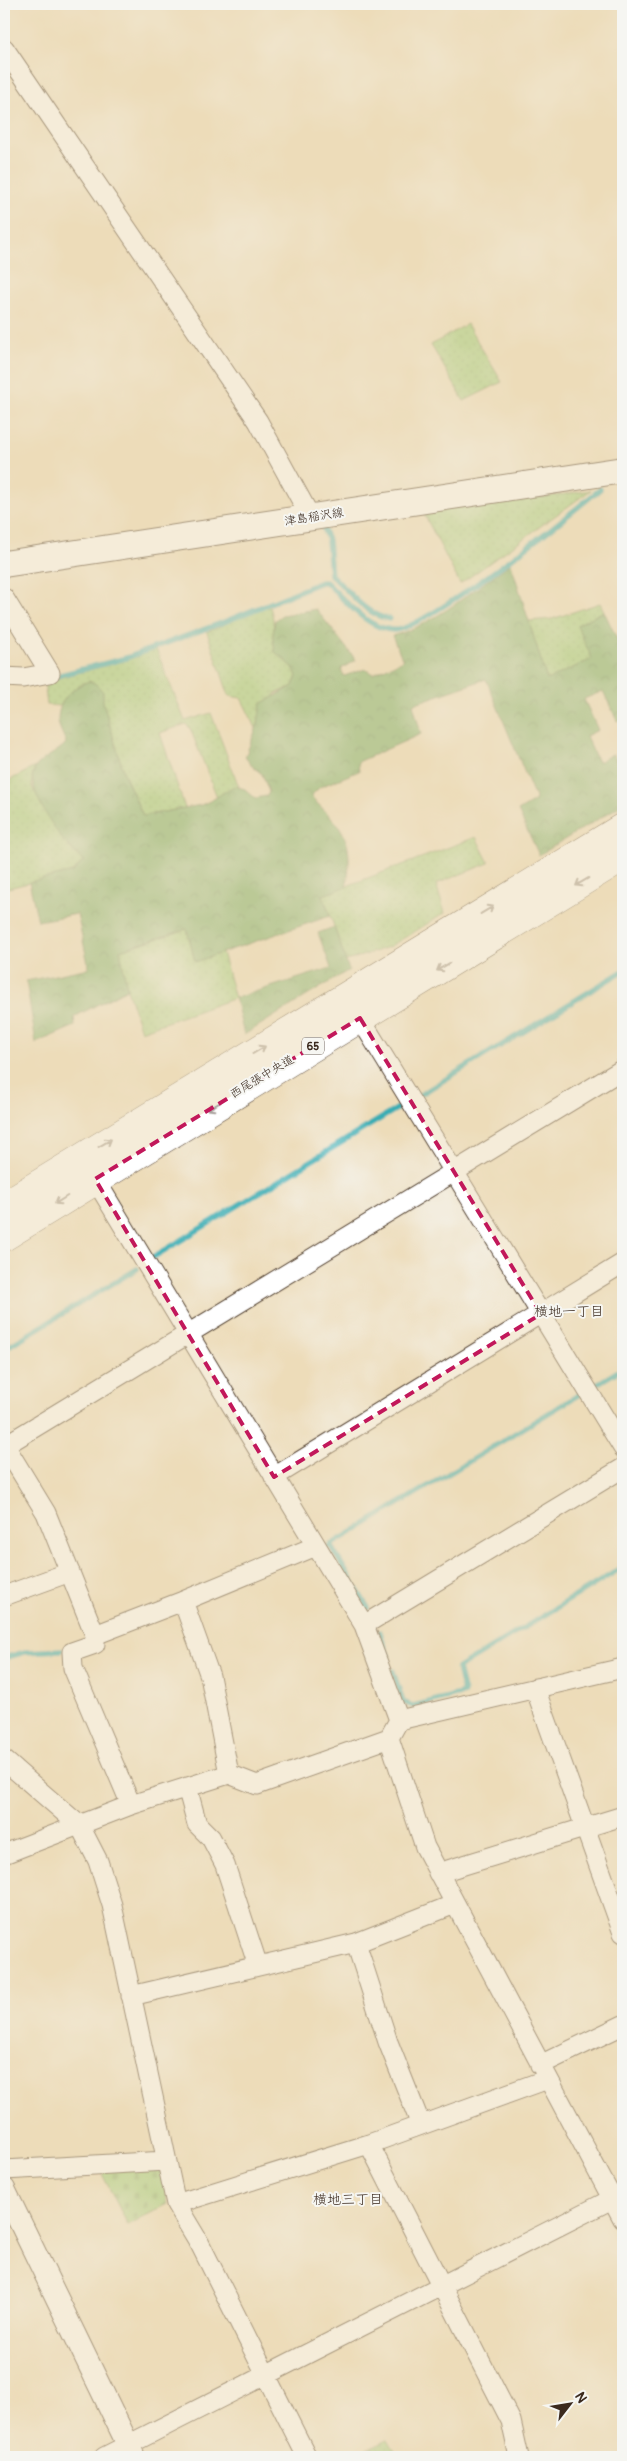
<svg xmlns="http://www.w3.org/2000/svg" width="627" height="2461" viewBox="0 0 627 2461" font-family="Pangolin,'Klee One',sans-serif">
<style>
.grass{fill:url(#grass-dots);stroke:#6c7c4d}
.forest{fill:url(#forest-crowns);stroke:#5c6e45}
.cemetery{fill:url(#cemetery-stones);stroke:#6c7c4d}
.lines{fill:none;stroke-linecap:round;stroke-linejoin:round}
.stream{stroke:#3badb4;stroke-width:5.5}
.minor-casing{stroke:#564535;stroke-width:21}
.tertiary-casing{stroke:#564535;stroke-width:24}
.secondary-casing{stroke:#564535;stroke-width:28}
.primary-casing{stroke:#564535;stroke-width:29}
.minor{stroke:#fff;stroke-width:19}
.tertiary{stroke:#fff;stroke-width:22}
.secondary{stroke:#fff;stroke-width:26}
.primary{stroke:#fff;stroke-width:28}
.oneway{stroke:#a79f9a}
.marked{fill:none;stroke:#c2185b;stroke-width:4;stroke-dasharray:10 6;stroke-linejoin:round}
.labels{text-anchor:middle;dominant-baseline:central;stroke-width:4;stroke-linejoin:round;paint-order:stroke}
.shield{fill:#f6f6f2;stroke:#73675e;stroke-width:1}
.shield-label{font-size:11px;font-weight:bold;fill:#3b2a1e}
.street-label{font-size:12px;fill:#3b2a1e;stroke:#f6f6f2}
.neighbourhood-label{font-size:14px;fill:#3b2a1e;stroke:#f6f6f2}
</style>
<defs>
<pattern id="grass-dots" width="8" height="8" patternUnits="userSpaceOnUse" patternTransform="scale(1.25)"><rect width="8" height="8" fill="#9ece7c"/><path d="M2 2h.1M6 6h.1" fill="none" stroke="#89b16b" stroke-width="1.8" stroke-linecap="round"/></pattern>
<pattern id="forest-crowns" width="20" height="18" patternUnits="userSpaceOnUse" patternTransform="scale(1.25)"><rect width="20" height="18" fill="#7eb16c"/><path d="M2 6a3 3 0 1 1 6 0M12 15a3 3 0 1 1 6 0" fill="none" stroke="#689058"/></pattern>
<pattern id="cemetery-stones" width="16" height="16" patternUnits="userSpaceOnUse" patternTransform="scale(1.25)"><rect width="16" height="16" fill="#9ece7c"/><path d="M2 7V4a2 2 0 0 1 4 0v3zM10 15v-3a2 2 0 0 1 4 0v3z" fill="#89b16b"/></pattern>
</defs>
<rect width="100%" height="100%" fill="#f6f6f2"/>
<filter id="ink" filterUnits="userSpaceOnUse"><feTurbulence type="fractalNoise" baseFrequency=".02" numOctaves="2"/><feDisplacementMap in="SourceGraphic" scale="10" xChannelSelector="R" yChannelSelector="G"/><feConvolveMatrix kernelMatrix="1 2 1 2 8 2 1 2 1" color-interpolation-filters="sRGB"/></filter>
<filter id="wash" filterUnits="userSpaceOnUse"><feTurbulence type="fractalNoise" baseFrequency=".0096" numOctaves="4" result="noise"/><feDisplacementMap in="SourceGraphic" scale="20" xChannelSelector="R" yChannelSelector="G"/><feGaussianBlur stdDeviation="1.12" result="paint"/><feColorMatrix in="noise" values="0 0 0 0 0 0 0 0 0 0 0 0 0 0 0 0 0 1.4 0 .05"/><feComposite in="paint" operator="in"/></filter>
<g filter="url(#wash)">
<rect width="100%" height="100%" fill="#eddcb9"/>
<path class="grass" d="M467,324L502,382L464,401L431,345Z
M591,490L460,584L423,512L522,496L539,498Z
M600,603L604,611L577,625L593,659L547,680L528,621L552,619Z
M269,604C276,623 273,633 275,652L293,667L297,676L293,686L275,694L256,728L241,698L229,696L207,632Z
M156,649L185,721L211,713L239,787L234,786L217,797L190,728L186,724L160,733L185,808L143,816L124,774L103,702L89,681C76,686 68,694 60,706L47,705L44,682L127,660Z
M35,767L32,776V787L63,840L83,861L73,872L4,889V783Z
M476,837L489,863L436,884L445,913L389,947L346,961L323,895Z
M187,929L195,962L222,952L235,998L141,1031L127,989L120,950Z
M388,2439L398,2457H350Z"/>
<path class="forest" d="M511,563L547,680L592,659L577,625L604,611L623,652V719L617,721L603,691L584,699L598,730L586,736L598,762L613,754L623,771V804L539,855L518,811L536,800L486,679L413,704L421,734L358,762L359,771L320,787L311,796C318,805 326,811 333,819C352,839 351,862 346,887L323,895L330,916L195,962L187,929L120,950L127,989L74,1017L75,1026L36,1043L26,981L89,968L77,914L38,921L29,882L73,872L83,861C77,853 68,847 62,839C52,825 26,786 34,770C40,758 58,753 66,743C64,736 58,727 58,720C58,700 73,687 89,681L96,684L103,692V702L124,774L143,816L201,805L212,800L234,786L245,789L255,798L267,796L269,792L262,774L253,767L245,757L258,724L261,704L293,686L297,676L293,667L275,652L273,636L275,620L282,615L316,609L356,660L341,669L344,676L365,669L373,674L403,660L392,636C436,624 474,589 511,563Z
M334,927L349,970L244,1035L235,998L331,968L318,933Z"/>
<path class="cemetery" d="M160,2166L168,2204L128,2225L102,2174L111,2168Z"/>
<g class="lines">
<path class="stream" d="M4,35L10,45
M323,528L328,540L331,575C347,589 366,616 389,619
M52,677L126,658L224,622L321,582H326C344,599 367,629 393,630C422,632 571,514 600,489
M418,1096L623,971
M152,1258L403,1105
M4,1349L137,1269
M595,1385L623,1368
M330,1545L368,1608
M329,1546L580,1394
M380,1632L388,1656
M4,1658L25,1652L61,1650
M393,1671L403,1702L413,1706L464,1693L458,1668L623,1567"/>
</g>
</g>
<g filter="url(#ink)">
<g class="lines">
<g class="minor-casing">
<path id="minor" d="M4,48L258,421L311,518
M4,598L50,673L23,678L4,677
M360,1018L623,1448
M95,1179L364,1625L399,1720
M4,1444L46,1513L95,1635L183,1601L210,1676L229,1774
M4,1446L623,1069
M274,1477L623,1263
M4,1596L70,1572
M183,1601L316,1546
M364,1625L623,1468
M95,1635V1644L72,1652L73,1668L131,1805
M623,1668L399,1720L389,1738L425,1847L623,2219
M535,1688L623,1933
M4,1760L80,1826L98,1861L112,1905L176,2204L200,2244L307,2457
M187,1787L197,1824L211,1838L225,1865L258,1966
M4,1854L131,1805L229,1774L257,1785L389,1738
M438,1873L623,1816
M356,1943L388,2042L421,2125
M131,1996L356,1943L455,1904
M540,2065L623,2025
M369,2144L511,2421L519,2457
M4,2170L166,2161
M176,2204L369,2144L548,2079
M104,2457L622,2194"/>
</g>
<g class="tertiary-casing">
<path id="tertiary" d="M4,2189L134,2457"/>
</g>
<g class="secondary-casing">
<path id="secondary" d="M4,564L623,470"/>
</g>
<g class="primary-casing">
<path id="primary" d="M4,1205L623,827
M4,1237L623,857"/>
</g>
<use href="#minor" class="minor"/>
<use href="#tertiary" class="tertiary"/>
<use href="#secondary" class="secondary"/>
<use href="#primary" class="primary"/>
</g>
<defs><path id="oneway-shaft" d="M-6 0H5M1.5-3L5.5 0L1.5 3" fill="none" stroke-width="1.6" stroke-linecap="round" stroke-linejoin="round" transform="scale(1.25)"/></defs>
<g class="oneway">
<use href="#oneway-shaft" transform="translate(582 882) rotate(149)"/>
<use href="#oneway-shaft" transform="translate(487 910) rotate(-31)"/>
<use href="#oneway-shaft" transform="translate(443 967) rotate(149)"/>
<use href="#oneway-shaft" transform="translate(259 1050) rotate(-31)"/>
<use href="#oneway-shaft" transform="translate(214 1106) rotate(149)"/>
<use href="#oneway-shaft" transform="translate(105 1143) rotate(-31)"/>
<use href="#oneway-shaft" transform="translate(61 1200) rotate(148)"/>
</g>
</g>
<path d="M0 0H627V2461H0ZM360,1018L541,1314L274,1477L95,1179Z" fill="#eddcb9" fill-opacity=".55" fill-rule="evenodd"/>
<path class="marked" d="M360,1018L541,1314L274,1477L95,1179Z"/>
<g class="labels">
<rect class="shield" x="302" y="1037.5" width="22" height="17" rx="4"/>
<g class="shield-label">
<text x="313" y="1046">65</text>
</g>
<g class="street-label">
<text transform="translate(314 517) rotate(-9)">津島稲沢線</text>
<text transform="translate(262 1077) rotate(-31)">西尾張中央道</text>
</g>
<g class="neighbourhood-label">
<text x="569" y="1311">横地一丁目</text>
<text x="348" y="2199">横地三丁目</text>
</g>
</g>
<rect width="627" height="2461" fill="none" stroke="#f6f6f2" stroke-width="20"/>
<g transform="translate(570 2404) rotate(59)" stroke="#f6f6f2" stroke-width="4" paint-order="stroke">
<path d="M0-4L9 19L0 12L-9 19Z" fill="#3b2a1e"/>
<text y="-8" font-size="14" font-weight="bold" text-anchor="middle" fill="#3b2a1e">N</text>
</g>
</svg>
